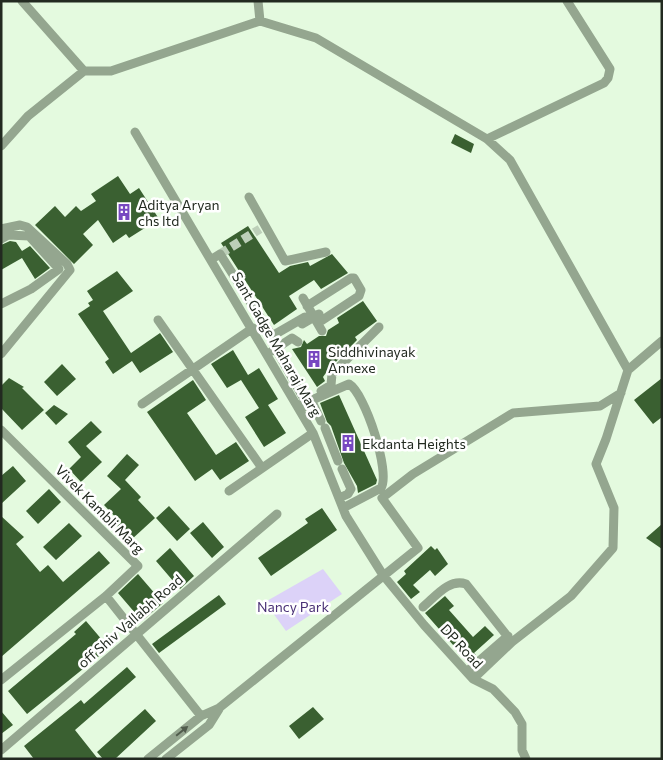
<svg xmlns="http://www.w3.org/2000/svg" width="663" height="760" viewBox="0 0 663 760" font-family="Commissioner,sans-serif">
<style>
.green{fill:#dcd2f8}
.building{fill:#3a6031}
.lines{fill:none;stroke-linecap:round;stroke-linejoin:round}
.street-tunnel{stroke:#bdd0b9;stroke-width:9;stroke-dasharray:9 4.5;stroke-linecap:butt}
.street{stroke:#94a68f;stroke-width:9}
.oneway{fill:#505c4c}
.labels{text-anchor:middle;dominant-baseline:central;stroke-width:5;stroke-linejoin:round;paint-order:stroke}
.poi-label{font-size:14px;fill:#222a20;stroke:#fff;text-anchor:start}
.street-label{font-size:14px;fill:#222a20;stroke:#fff}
.park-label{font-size:14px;fill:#4a3176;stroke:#fff}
</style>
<rect width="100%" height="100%" fill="#e4fadf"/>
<path class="green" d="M323,569L342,594L286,631L265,602Z"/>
<path class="building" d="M455,134L474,144L471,153L451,143Z
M118,176L130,194L139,188L159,219L129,238L126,234L113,243L98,220L83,234L93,245L74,264L35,225L55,206L65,217L76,206L81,211L96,201L91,194Z
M248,226L279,273L290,266L308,262L310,266L332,254L348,273L321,289L314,280L289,296L297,309L274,325L221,243Z
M10,241L16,242L22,251L30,246L50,268L35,279L22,258L1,270V245Z
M117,271L133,291L103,311L131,353L160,333L173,352L140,373L132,361L113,374L105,362L109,359L78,314L90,306L88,303L93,300L87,291Z
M363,301L377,321L355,337L357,340L328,370L323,377L325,381L317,387L292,349L301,347L304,340L307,344L319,336H326L328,330L339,323L337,318Z
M233,350L248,375L259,368L278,399L268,405L286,433L264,447L245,417L259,408L241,380L227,388L211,364Z
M62,364L76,379L57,396L44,382Z
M9,378L24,387L22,388L44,410L22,430L1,408V386Z
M662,378V417L653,424L634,400Z
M193,380L206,400L187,413L216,455L236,442L249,461L220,480L212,469L195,481L147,412Z
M339,395L377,480L376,484L358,493L357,486L344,463L331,426L327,422L320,403Z
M54,405L68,414L56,425L45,413Z
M91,421L102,432L86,446L102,462L81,482L69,469L81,457L68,442Z
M127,454L139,465L125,480L141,497L138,500L155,518L131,540L117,526L121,523L104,505L121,489L107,476Z
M13,466L26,481L1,504V476Z
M49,489L61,502L38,524L26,511Z
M169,506L190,529L177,541L156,518Z
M322,508L337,530L271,576L258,558L308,523L305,519Z
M1,516L24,537L16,544L40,572L48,565L63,582L99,551L110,563L1,657Z
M203,522L224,547L212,558L190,533Z
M69,523L82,536L56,560L43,547Z
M662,524V549L646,538Z
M431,546L435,550L437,548L448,564L435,576L430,570L413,585L420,592L411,599L397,582L406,574L404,571Z
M170,548L194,576L180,589L156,561Z
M138,574L163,603L142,621L118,593Z
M219,595L226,604L159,653L152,644Z
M445,596L454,606L449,610L473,637L485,626L494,635L474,653L476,655L468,662L425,613Z
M86,621L109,648L27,714L8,691L76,634L74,632Z
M127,667L136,677L75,730L98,759H34L24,746L81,700L84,704Z
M313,707L324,719L299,739L289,726Z
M145,709L156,721L115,759H103L97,752Z
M1,711L13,725L1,734Z"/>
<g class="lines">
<path class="street-tunnel" d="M220,254L260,229"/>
<path class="street" d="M22,1L84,71H111L260,21L316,38L487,139L510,160L628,370L606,439L596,464L614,508L613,548L571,596L512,642L473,679
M258,1L260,21
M135,132L313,433L346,516L383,575L424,625L473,679L493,689L515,712L522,724V750L526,759
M487,139L604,83L608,78L610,69L567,1
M1,146L28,116L84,71
M249,197L285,261L326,252
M1,229L20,225L27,227L67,264L70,270L1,354
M1,239L8,235L29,236L59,269L31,289L1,304
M212,259L220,254L272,336L305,317
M303,298L322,331
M307,306L351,278H354L361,290L359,296L318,323
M158,320L262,468
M302,324L319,314
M276,349L304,399
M272,351L292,338L298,342
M628,370L662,341
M321,391L331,385L332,374L379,327
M142,404L253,328
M298,406L349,384C365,393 391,473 381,488L343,508
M304,407L313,404L321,421
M325,428L338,461
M1,430L138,566L106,596L1,680
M229,491L313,433
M339,498L348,494L351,489L342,469
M106,596L201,716
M423,607C435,597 449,578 466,584L512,642
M470,669L508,636
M1,750L277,514
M148,759L201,716L219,708L418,548L382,498L413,474L513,413L600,406L621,393
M166,759L209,725L219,709"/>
</g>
<defs><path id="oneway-solid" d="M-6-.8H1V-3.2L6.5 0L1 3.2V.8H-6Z" transform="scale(1.25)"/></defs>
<use class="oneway" href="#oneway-solid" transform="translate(182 731) rotate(-39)"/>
<defs>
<g id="building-bare" transform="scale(1.35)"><path d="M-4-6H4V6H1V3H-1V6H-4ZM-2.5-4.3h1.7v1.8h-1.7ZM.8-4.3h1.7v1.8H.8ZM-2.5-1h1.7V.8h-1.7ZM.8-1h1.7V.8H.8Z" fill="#7748c0" stroke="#fff" stroke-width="2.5" paint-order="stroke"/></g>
</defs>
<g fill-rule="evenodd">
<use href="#building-bare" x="124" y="212"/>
<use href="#building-bare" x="314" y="359"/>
<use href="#building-bare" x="348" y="443"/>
</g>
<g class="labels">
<g class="poi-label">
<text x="138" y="204">Aditya Aryan<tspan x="138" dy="16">chs ltd</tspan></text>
<text x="328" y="351">Siddhivinayak<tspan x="328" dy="16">Annexe</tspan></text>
<text x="362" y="443">Ekdanta Heights</text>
</g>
<g class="street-label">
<text transform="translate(277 344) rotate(60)">Sant Gadge Maharaj Marg</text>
<text transform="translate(100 509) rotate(45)">Vivek Kambli Marg</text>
<text transform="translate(130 621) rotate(-41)">off Shiv Vallabh Road</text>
<text transform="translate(462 646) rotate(47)">DP Road</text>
</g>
<g class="park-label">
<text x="293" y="606">Nancy Park</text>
</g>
</g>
<rect width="663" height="760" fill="none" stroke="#222a20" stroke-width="5"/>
</svg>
